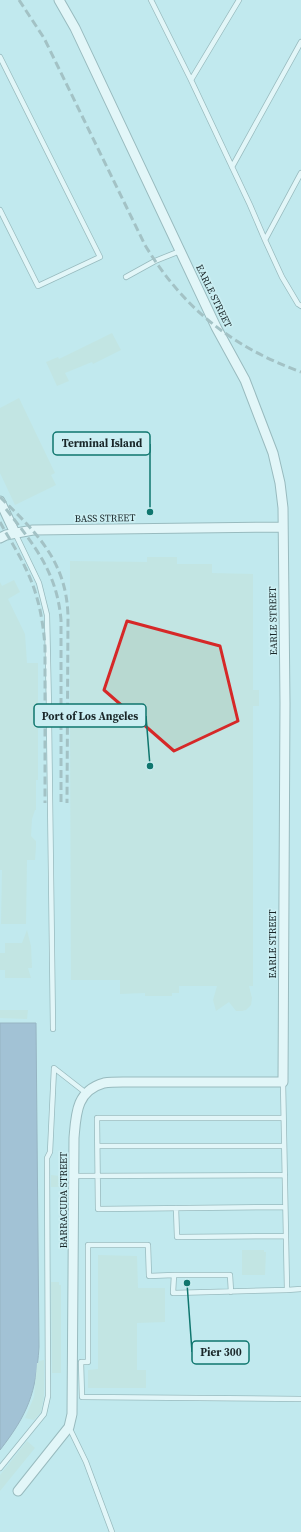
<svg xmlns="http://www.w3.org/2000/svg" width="301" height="1532" viewBox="0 0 301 1532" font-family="'Source Serif 4',serif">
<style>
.built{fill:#b7e3e8}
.water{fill:#728cb2;stroke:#586e89}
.building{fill:#b8d9d1}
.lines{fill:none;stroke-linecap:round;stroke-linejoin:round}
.service-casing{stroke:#5c7c80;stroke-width:6}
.minor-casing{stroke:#5c7c80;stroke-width:11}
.service{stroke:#fff;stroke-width:4.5}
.minor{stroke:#fff;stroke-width:9}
.rail{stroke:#738c8f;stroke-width:3;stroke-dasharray:8 4;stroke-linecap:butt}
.marked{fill:none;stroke:#d62828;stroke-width:3;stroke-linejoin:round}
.labels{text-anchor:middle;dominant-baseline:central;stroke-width:3.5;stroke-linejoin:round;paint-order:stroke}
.street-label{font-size:10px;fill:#1a2729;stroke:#caeef2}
.leader{fill:none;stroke:#0f766e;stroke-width:1.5}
.callout-dot{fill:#0f766e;stroke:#caeef2;stroke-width:1.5}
.callout{fill:#caeef2;stroke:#0f766e;stroke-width:1.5}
.callout-label{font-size:11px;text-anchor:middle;font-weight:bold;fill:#1a2729}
</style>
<rect width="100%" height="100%" fill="#caeef2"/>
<path class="built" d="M0,0H301V1532H0Z"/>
<path class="water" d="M0,1023H36L39,1347C36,1393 28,1414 0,1450Z"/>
<path class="building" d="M112,333L121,350L93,364L92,362L65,373L69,381L57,386L46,362L58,357L59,359Z
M19,398L55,473L51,475L56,485L15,505L0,473V408Z
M147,557H177V564H212V573L253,574V690H259V706H253V986H249L252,998L251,1005L246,1010L242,1011H236L229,1002L216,1011L213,1000L217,986H179V993H172V996H145V993L120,994V980H71L70,720H53L49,716L45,720H38V780H36V810H35L32,819L31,836L36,841V847L35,860H27L26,924H1L2,870H0V582L2,586L14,580L20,592L8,599L25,634L27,663H38V709H45L46,711L49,713L53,709H70V561L147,562Z
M27,930L31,946L32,968H28L31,978H5V970H0V953H5V943H22Z
M0,1010H28L27,1019L0,1018Z
M51,1175L60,1176V1187H51Z
M242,1250H264V1252H266L265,1275H242Z
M98,1255L137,1256L138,1288H165V1322L137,1323V1370H146V1388H88V1370L98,1369Z
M51,1282H59V1285H61V1373H52Z
M44,1360V1396L41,1412L34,1420L25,1418L34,1397L37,1363H39V1361Z
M27,1441L35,1448L0,1491V1475Z"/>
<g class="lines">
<g class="service-casing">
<path id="service" d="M151,0L191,80L239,0
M0,57L100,257L38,286L0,210
M191,80L250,205L265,240L301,173
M232,167L301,42
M265,240L282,277L298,304L301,306
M126,277L155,261L180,251
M15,533L39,583L47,615L49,709
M49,720L53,1029
M283,1082L287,1290
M283,1118H97L98,1209L285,1207
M98,1146H284
M74,1176L285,1175
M176,1208L177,1237L286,1236
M174,1275L149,1276L148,1245H88V1362H81L82,1397L301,1399
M231,1292L230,1275H174L173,1293L287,1290L301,1289
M69,1427L86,1462L112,1532
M0,1468L44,1414L48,1396L47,1158L50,1152L54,1068L86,1093"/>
</g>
<g class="minor-casing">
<path id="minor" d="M0,501L15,533
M0,538L6,535L33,530L283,527
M18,1491L69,1427L72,1414L74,1138C76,1114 76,1091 104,1083C110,1082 117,1082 123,1082H283L285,703L283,508L280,483L273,453L245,380L216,327L75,28L59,0"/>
</g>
<use href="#service" class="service"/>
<use href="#minor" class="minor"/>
<path class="rail" d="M19,0L44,38L145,245C183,308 232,347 301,372
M0,497C37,533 67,562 68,617L67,803
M6,509C34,545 57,572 61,620V803
M0,522C8,537 18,552 25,567C38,593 43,619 45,647V803"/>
</g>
<path d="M0 0H301V1532H0ZM127,621L220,646L238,721L174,751L104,690Z" fill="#caeef2" fill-opacity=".55" fill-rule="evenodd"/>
<path class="marked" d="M127,621L220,646L238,721L174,751L104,690Z"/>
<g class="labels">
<g class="street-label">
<text transform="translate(214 296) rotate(64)">EARLE STREET</text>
<text transform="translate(105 518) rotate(-1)">BASS STREET</text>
<text transform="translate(273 621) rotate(-91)">EARLE STREET</text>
<text transform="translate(272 944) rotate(-90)">EARLE STREET</text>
<text transform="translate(63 1200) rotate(-90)">BARRACUDA STREET</text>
</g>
</g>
<path class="leader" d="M150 512L150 444M150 766L146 716M187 1283L192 1352"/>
<g class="callout-dot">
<circle cx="150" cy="512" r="4"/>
<circle cx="150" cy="766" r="4"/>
<circle cx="187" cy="1283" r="4"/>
</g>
<g class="callout">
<rect x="53" y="432" width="97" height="23" rx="4"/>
<rect x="34" y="704" width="112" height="23" rx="4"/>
<rect x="192" y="1341" width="57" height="23" rx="4"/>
</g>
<g class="callout-label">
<text x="102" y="447">Terminal Island</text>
<text x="90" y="720">Port of Los Angeles</text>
<text x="221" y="1356">Pier 300</text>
</g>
</svg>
